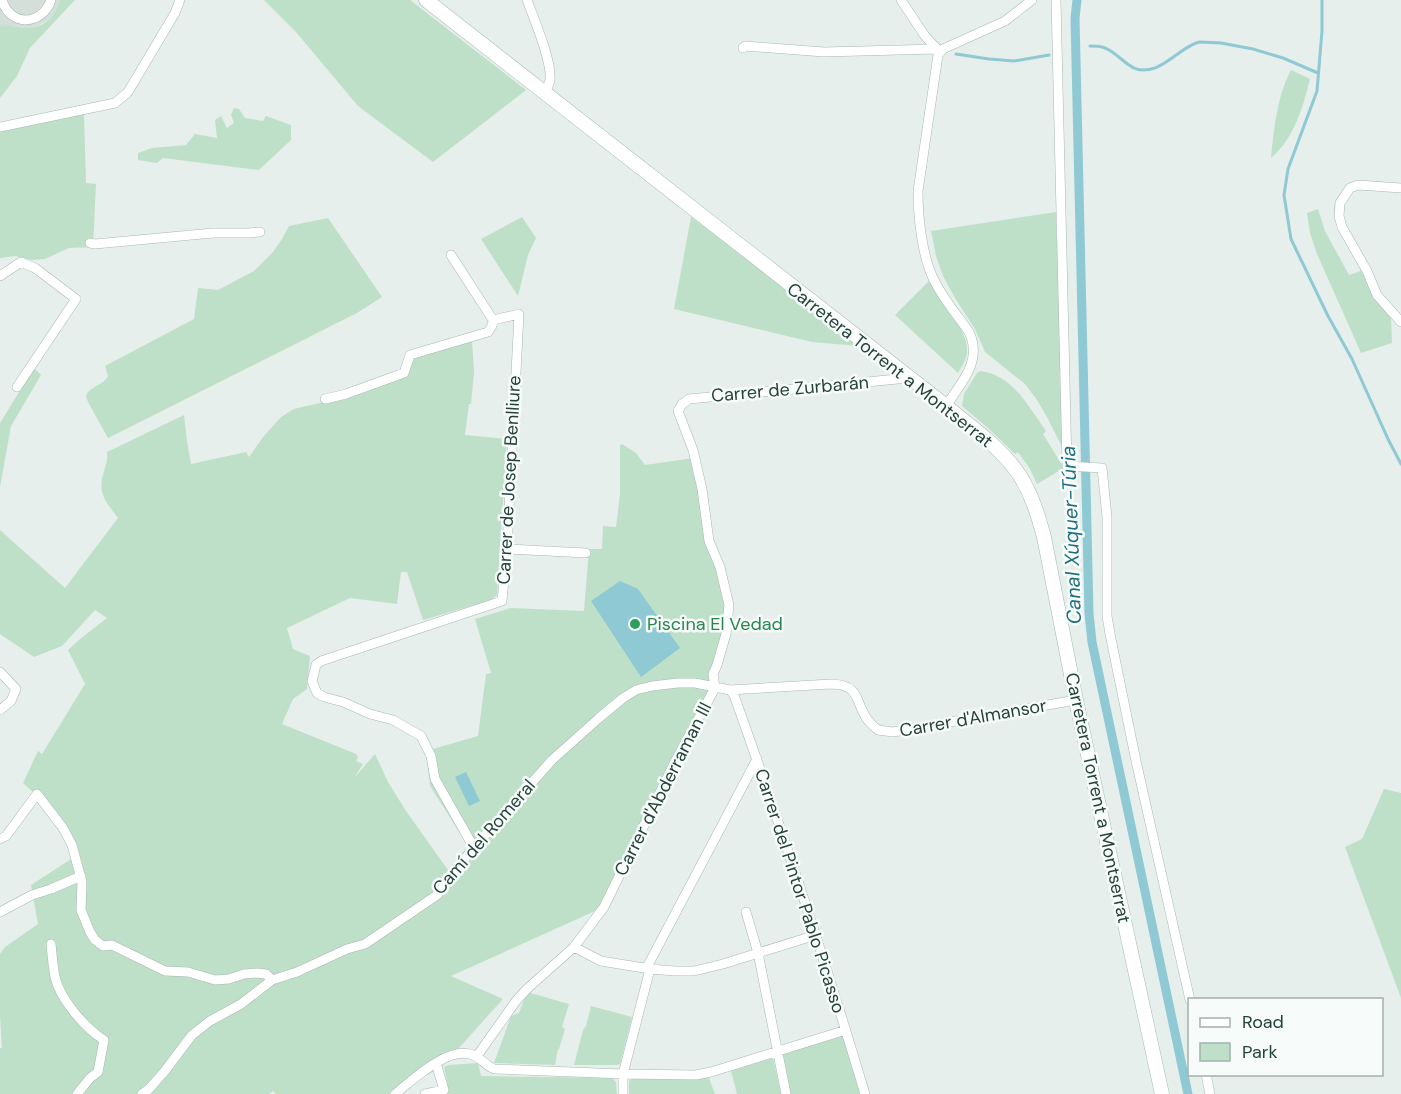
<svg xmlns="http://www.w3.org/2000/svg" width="1401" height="1094" viewBox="0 0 1401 1094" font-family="'DM Sans',sans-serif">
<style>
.built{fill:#d4dfda}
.green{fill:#bfe0c8}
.water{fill:#8ec9d4}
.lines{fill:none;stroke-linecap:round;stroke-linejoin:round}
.stream{stroke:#8ec9d4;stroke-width:3}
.canal{stroke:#8ec9d4;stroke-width:9}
.street-casing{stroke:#a8b8b2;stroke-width:10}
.secondary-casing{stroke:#a4bbb3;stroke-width:15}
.street{stroke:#fff;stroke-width:9}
.secondary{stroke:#fff;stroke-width:14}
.leisure-dot{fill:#2e9e5b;stroke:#f7fbf9;stroke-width:2}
.labels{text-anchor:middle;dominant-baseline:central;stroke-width:5;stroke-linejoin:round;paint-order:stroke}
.street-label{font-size:18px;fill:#24423a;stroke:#f7fbf9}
.leisure-label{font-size:18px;fill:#27864d;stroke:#f7fbf9;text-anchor:start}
.water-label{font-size:20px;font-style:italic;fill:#1c6f80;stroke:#f7fbf9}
</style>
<rect width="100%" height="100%" fill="#e6efeb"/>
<path class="built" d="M0,0H60L57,9L49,19L36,27L29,28L0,25Z"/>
<path class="green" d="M60,0H75L30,48L17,76L0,98V25C10,25 20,28 29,28C46,27 56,14 60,0Z
M264,0H410L526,90L433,162L358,106L296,32Z
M1291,70L1310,79C1303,107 1294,139 1271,158C1274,129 1277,96 1291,70Z
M234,108L239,109L245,118L263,121L266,116L291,125V140L259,170L163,158L157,163L138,160V153L152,148L186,145L195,134L217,138L215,120L221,116L227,128L234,123L231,115Z
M84,114L86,183L96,184L93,247L69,248L45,259L31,260L15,256L0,258V131Z
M1347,187L1354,191L1345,198L1342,212L1347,227L1366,276L1391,318L1392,343L1361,353L1317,254L1310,233L1307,213L1318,209L1325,231L1349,275L1361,271C1351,245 1315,211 1347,187Z
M1056,212L1063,445H1061L1048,419L1037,400L1025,384L985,352L975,329L955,298L943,276L936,256L931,231Z
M522,217L536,238L528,255L518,296L481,239Z
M691,217L852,339L859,346L812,342L674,309Z
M328,218L382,297L357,313L108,438L88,402L86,396C89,386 103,386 108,376L105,366L194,319L198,288L218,290L254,271L273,252L282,239L289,226Z
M930,280C940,295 969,333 967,351C967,359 962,366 958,373L895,315Z
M472,340L474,373L471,404H469L465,435L507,439L497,595L491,600L423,620L407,572H401L397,604L350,598L287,628L293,649L310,656L307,689L293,699L282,724L356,754L358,757L356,761L363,764L354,778L375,754L388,782L406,811L448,870L468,846L430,786L426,751L478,736L486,674L491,673L475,619L511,608L584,611L589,549H602L603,526L616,527L620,494V445L622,444L636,453L645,465L693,458L709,541L729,605L715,688L604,907L451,976L503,999L441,1068L389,1094H276L273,1091L269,1094H0V1048H2L0,1016V954L5,947L38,924L31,885L71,859L66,840L34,793L23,783L38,751L42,754L85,684L68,650L80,639L107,618L95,610L62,646L34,657L0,634V530L65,588L118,518C105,500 97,494 104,471C106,464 108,459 107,452L184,415L187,441L191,464L246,452L249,457L263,437L281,417L294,409L324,402L404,376L413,358Z
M34,368L41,375L11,426L0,487V423Z
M980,371C1013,375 1028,406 1046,431L1043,434L1064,468L1037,484L1030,469L1018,452L1015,454L989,429L962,406L964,394L977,373Z
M1384,789L1401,793V998L1345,847L1362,839Z
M527,992L569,1004L562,1027L565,1029L559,1049H558L555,1065L494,1063L511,1016L519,1013Z
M591,1006L632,1017L620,1064L617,1065H574L583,1030L586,1026Z
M844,1035L862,1094H790L783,1057V1054Z
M773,1058L781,1094H737L731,1071Z
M478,1063L481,1076L612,1078L616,1082L617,1094H441L449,1092L444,1067L449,1065Z
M709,1078L715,1094H629V1081L632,1079H686Z"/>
<path class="water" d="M620,581L638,589L680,648L641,677L591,601Z
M466,772L480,801L469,806L455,777Z"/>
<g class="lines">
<path class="stream" d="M1322,0V31L1317,91L1288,169L1284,195L1291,239L1328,316L1352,359L1388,439L1401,464
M1090,46C1097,46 1103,46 1109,50C1125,59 1132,76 1155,68C1170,62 1181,49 1196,43L1200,42L1221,43L1253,49L1283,58L1318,73
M956,54L989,59L1014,61L1049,55"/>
<path class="canal" d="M1077,0L1075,18L1089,614L1092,642L1188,1094"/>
<g class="street-casing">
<path id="street" d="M2,0C10,27 42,26 51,0
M527,0C534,19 552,61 550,80C549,85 547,89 544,93
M901,0L925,36L939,51
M1056,0L1067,466L1102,468L1107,517V616L1110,634L1136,761L1190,1000
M743,48L745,46L824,52L936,49
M0,127L115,103L128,92L175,13L180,0
M1401,188L1358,185L1350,188L1340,203L1339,216L1342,227L1367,271L1377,295L1401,322
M90,243L95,244L213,233H249L260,232
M451,255L493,320L519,314L507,549L502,601L321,661L316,665L312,681L317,693L324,697L343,702L370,714L393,720L421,736L431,756L435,779L474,848
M0,276L21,262L35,268L76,299L17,387
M325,399L346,394L404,373L410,355L488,332L492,326L493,320
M946,406C961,383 983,361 969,332C958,316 944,300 935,282C922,258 918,217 918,191L938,55L943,49L1005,21L1032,0
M507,549L586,553
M0,672L16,689L11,701L0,710
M730,690L734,695C781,827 825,960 865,1094
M0,839L6,836L37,794L63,828L72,845L82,882L81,910L90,932L95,940L103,946L112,945L165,971L188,972L215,980L229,979L244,974L257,973L266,974L272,980
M0,912L32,895L51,889L81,876
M746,912L758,953L786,1094
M51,944C52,955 53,966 55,977C60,999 85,1028 104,1040L98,1072L90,1078L77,1094
M574,947L601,961L650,969L675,971H694L723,964L816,935
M646,969L757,759
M477,1056L516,1001L527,989L574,947L604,907L675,762L715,688L713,674L717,665L726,634L729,605L720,567L709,541L702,489L693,450L678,411L682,404L689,399L908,378
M1206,1074L1210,1094
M142,1094L149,1089L164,1072L192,1035L210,1021L241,1004L272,980L297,972L347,949L365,944L437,895L471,851L552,760L599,718L623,698L636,690L652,686L678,683H695L730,690L831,684C861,685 854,700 867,719C870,723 874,727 878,730L893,732L1076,700
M395,1094C413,1080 445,1048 470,1054C479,1056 485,1065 494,1069L623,1074L696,1075L711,1072L846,1030
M425,1094L444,1090L436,1063
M623,1094V1074L650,969"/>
</g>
<g class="secondary-casing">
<path id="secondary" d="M426,0L946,406C971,427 1002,448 1020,476C1032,495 1038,515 1044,537L1076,700L1162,1094"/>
</g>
<use href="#street" class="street"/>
<use href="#secondary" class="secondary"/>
</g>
<circle class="leisure-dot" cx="635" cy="624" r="6"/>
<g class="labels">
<g class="street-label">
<text transform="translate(890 365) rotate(38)">Carretera Torrent a Montserrat</text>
<text transform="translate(790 389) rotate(-5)">Carrer de Zurbarán</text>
<text transform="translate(509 480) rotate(-87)">Carrer de Josep Benlliure</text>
<text transform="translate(973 718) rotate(-10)">Carrer d'Almansor</text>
<text transform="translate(663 789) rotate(-63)">Carrer d'Abderraman III</text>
<text transform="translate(1098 798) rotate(78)">Carretera Torrent a Montserrat</text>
<text transform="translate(484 837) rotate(-49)">Camí del Romeral</text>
<text transform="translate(800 891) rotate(72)">Carrer del Pintor Pablo Picasso</text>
</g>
<g class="leisure-label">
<text x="647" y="624">Piscina El Vedad</text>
</g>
<g class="water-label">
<text transform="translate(1071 535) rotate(-92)">Canal Xúquer-Túria</text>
</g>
</g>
<rect x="1188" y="998" width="195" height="78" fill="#f7fbf9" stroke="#a3b1ad" stroke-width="1.5"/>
<rect x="1200" y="1018" width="30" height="9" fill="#ffffff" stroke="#a3b1ad" stroke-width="1.5"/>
<text x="1242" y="1028" font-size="18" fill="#24423a">Road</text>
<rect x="1200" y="1043" width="30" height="18" fill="#bfe0c8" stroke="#a3b1ad" stroke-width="1.5"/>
<text x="1242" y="1058" font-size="18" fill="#24423a">Park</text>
</svg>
